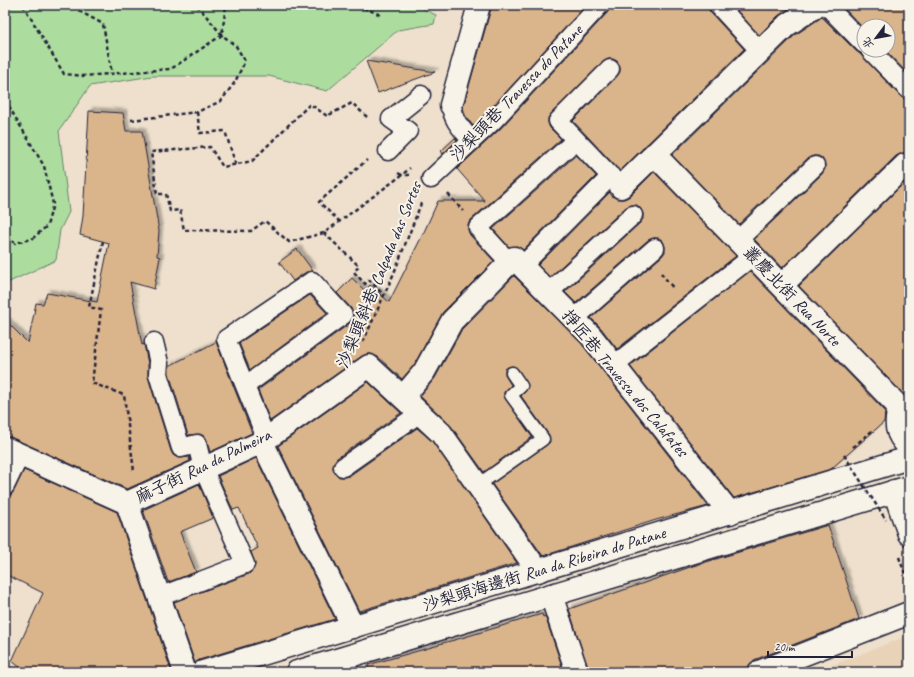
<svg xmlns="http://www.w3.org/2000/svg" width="914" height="677" viewBox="0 0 914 677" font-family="Caveat,'LXGW WenKai TC',sans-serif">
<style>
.built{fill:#e8d3b8}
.green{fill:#acdd9e;stroke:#67806c}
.building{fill:#dab48b;stroke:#22223b;filter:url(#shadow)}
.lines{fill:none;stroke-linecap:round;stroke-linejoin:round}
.service-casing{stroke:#22223b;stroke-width:15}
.pedestrian-casing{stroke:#22223b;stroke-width:21}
.minor-casing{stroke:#22223b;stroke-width:25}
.tertiary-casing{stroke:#22223b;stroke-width:25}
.primary-casing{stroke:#22223b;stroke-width:25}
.path{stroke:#22223b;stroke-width:2.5;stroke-dasharray:4 3;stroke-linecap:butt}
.service{stroke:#f7f3e8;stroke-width:12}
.pedestrian{stroke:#f7f3e8;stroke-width:18}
.minor{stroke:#f7f3e8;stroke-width:22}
.tertiary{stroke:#f7f3e8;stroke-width:22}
.primary{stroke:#f7f3e8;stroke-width:22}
.path-bridge{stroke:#22223b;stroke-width:2.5;stroke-dasharray:4 3;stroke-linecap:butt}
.labels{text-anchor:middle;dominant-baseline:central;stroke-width:4;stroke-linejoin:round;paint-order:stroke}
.street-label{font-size:17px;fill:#22223b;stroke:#f7f3e8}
</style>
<defs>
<filter id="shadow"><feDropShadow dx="3.5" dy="-3.5" stdDeviation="1" flood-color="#0004"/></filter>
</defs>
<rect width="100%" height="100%" fill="#eee0cc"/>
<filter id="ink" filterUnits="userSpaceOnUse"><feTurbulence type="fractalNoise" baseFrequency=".025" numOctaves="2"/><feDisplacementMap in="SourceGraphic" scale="8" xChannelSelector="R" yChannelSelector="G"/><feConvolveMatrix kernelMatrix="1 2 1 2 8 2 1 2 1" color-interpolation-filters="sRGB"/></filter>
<g filter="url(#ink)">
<path class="built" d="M909,635V672H815Z"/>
<path class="green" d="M5,5H415L436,15L434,24L398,30L327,91L269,76H152L90,86L59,131L69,212L60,230L56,260L5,284Z"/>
<path class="building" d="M492,5H586L486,114L473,126L465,115L463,107Z
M610,5H708L710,12L744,49L620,171L573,121L617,76L620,72V66L617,61L613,59H608L603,62L551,114L548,118V123L550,128L561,139L471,220L468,224V230L470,235L494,261L443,312L414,365L402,379L378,357L372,354H367L362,356L270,421L258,390L349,324L353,319V314L351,308L337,293L352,278L365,291L370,285L389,302L424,232L438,201H485L457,169L501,128L608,12Z
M732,5H788L790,8L778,16L759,35Z
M841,5H909V75L885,50H888V26H864V29Z
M822,17L856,51L860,54L901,97L909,100V153H902L896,156L782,268L754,239L822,174L825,169V164L822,158L818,156H813L808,158L739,224L672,155L795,35Z
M366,61L435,72L378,93Z
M89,111L123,113L126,131H142L159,231L157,256L160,257L154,289L130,282L142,345L144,344L148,364V377L171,451L173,455L178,458L189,457L190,461L127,489L10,437L5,436V320L28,343L36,303L43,304L47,293L97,302L109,243L80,235L83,216Z
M455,138L457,140L443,154L441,151Z
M576,155L596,176L523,250L517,246L509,247L493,229Z
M654,172L736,256L617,349L601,328L591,318L662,256L665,252V246L663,241L659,238H653L648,240L576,303L565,292L640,223L643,219V213L640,208L637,205H631L626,207L550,277L538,265L610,192L612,196L617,199H624L630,196Z
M906,181H909V400L799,286Z
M297,249L313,271L306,272L293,281L279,262Z
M750,271L885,411L884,422L831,469L734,498L630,366Z
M514,276L582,344L708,506L656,520L543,556L492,484L547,445L550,442L549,435L521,396L526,391L528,385L518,369L512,366L508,367L505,369V373L506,377L511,385L504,392V396L532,437L484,472L451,426L420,396L435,378L462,329Z
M310,295L327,313L250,370L239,343Z
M216,342L252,433L210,452L207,441L204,436L200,434L188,435L169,373V366Z
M368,382L401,413L337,458L334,462L333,468L335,473L339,477H344L349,476L417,428L432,441L517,563L359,611L278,446Z
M256,458L335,619L252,644L199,660L195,663L174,602L249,574L253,570L255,565L251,552L258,548L239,508L233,510L218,476Z
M24,470L117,512L171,670L166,672H26L12,661L43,593L5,574V496L11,495L14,491Z
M199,484L213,518L180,532L196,572L168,582L143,510Z
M828,525L859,619L754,660L748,667L735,672H589L569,609L693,566Z
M542,614L543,617L545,616L564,672H369L368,665L439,645V644L458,639Z"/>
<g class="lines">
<g class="service-casing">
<path id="service" d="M478,485L543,439L511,395L521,386L512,373"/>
</g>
<g class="pedestrian-casing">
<path id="pedestrian" d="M718,5L760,51
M826,5L864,44
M870,50L909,90
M610,69L558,121L621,187
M451,105C452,120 462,129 472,141
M388,151L408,131L391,119L421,95
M431,179L493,121L600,5
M738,240L815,166
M510,263L478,228L576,140
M522,266L611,176
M548,293L633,215
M574,319L655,248
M154,342L159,363L158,374L181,448L197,444L203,468L245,564L159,597
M614,365L753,256
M245,386L226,339L312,281L343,315L245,386L266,438
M343,467L420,413
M5,486L20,455"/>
</g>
<g class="minor-casing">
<path id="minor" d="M451,105L479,5
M654,154L899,407
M621,187L787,25L817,5
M782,285L905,165L909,169
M403,397L424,372L452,321L514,258L591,336L730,513
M899,407C895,424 895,434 909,447
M262,442L353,627
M5,448L127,503L262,442L369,366L441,433L538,571
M894,491L909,534
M127,503L185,672
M551,595L577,672"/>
</g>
<g class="tertiary-casing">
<path id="tertiary" d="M759,672L909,613"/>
</g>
<g class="primary-casing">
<path id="primary" d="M203,672L909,458
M297,672L909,487"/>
</g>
<path class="path" d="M23,5L64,74L84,76L170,69L174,67L222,35L226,5
M75,5L79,11L103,24L112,74
M357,5L381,15
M5,100L44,166L53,204L47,226L32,239L15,243L5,237
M197,112L200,133L225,131L236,165
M367,117L352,103L327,116L310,104L252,161L223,167L210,147L151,152L157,194H166L170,211L180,210L184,230L251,231L265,221L289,242L324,233L402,175H409
M131,120L197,112L221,101L235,82L245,61L236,46L222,35L197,5
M398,173L402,175L410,168
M448,194L463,211
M340,222L319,202L367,160
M324,233L359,266L354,272L365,284L369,280L383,294
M103,241L89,307L101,310L92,383L124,395L134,471
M661,273L674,289
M363,342L394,273L422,201
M853,447L872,431
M899,557L909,585"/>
<use href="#service" class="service"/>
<use href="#pedestrian" class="pedestrian"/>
<use href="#minor" class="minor"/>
<use href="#tertiary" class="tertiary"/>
<use href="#primary" class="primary"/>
<path class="path-bridge" d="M844,455L886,520"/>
</g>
</g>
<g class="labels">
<g class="street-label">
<text transform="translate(516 93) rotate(-46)">沙梨頭巷 Travessa do Patane</text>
<text transform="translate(379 275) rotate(-68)">沙梨頭斜巷 Calçada das Sortes</text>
<text transform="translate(792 296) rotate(46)">叢慶北街 Rua Norte</text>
<text transform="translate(625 383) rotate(50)">掙匠巷 Travessa dos Calafates</text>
<text transform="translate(203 466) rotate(-26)">麻子街 Rua da Palmeira</text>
<text transform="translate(544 569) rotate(-17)">沙梨頭海邊街 Rua da Ribeira do Patane</text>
</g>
</g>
<rect width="914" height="677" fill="none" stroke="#f7f3e8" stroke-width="20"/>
<rect x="10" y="10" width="894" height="657" fill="none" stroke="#22223b" stroke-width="1.5" filter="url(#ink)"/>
<g transform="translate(876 38) rotate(238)"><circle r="19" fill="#f7f3e8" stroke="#a29fa3"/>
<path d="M0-3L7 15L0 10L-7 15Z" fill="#22223b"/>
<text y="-6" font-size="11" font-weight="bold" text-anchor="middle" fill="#22223b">北</text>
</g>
<path d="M768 651v6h84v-6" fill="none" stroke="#22223b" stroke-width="2"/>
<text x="774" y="651" font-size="12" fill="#22223b" stroke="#f7f3e8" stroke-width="3" paint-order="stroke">20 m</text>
</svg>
